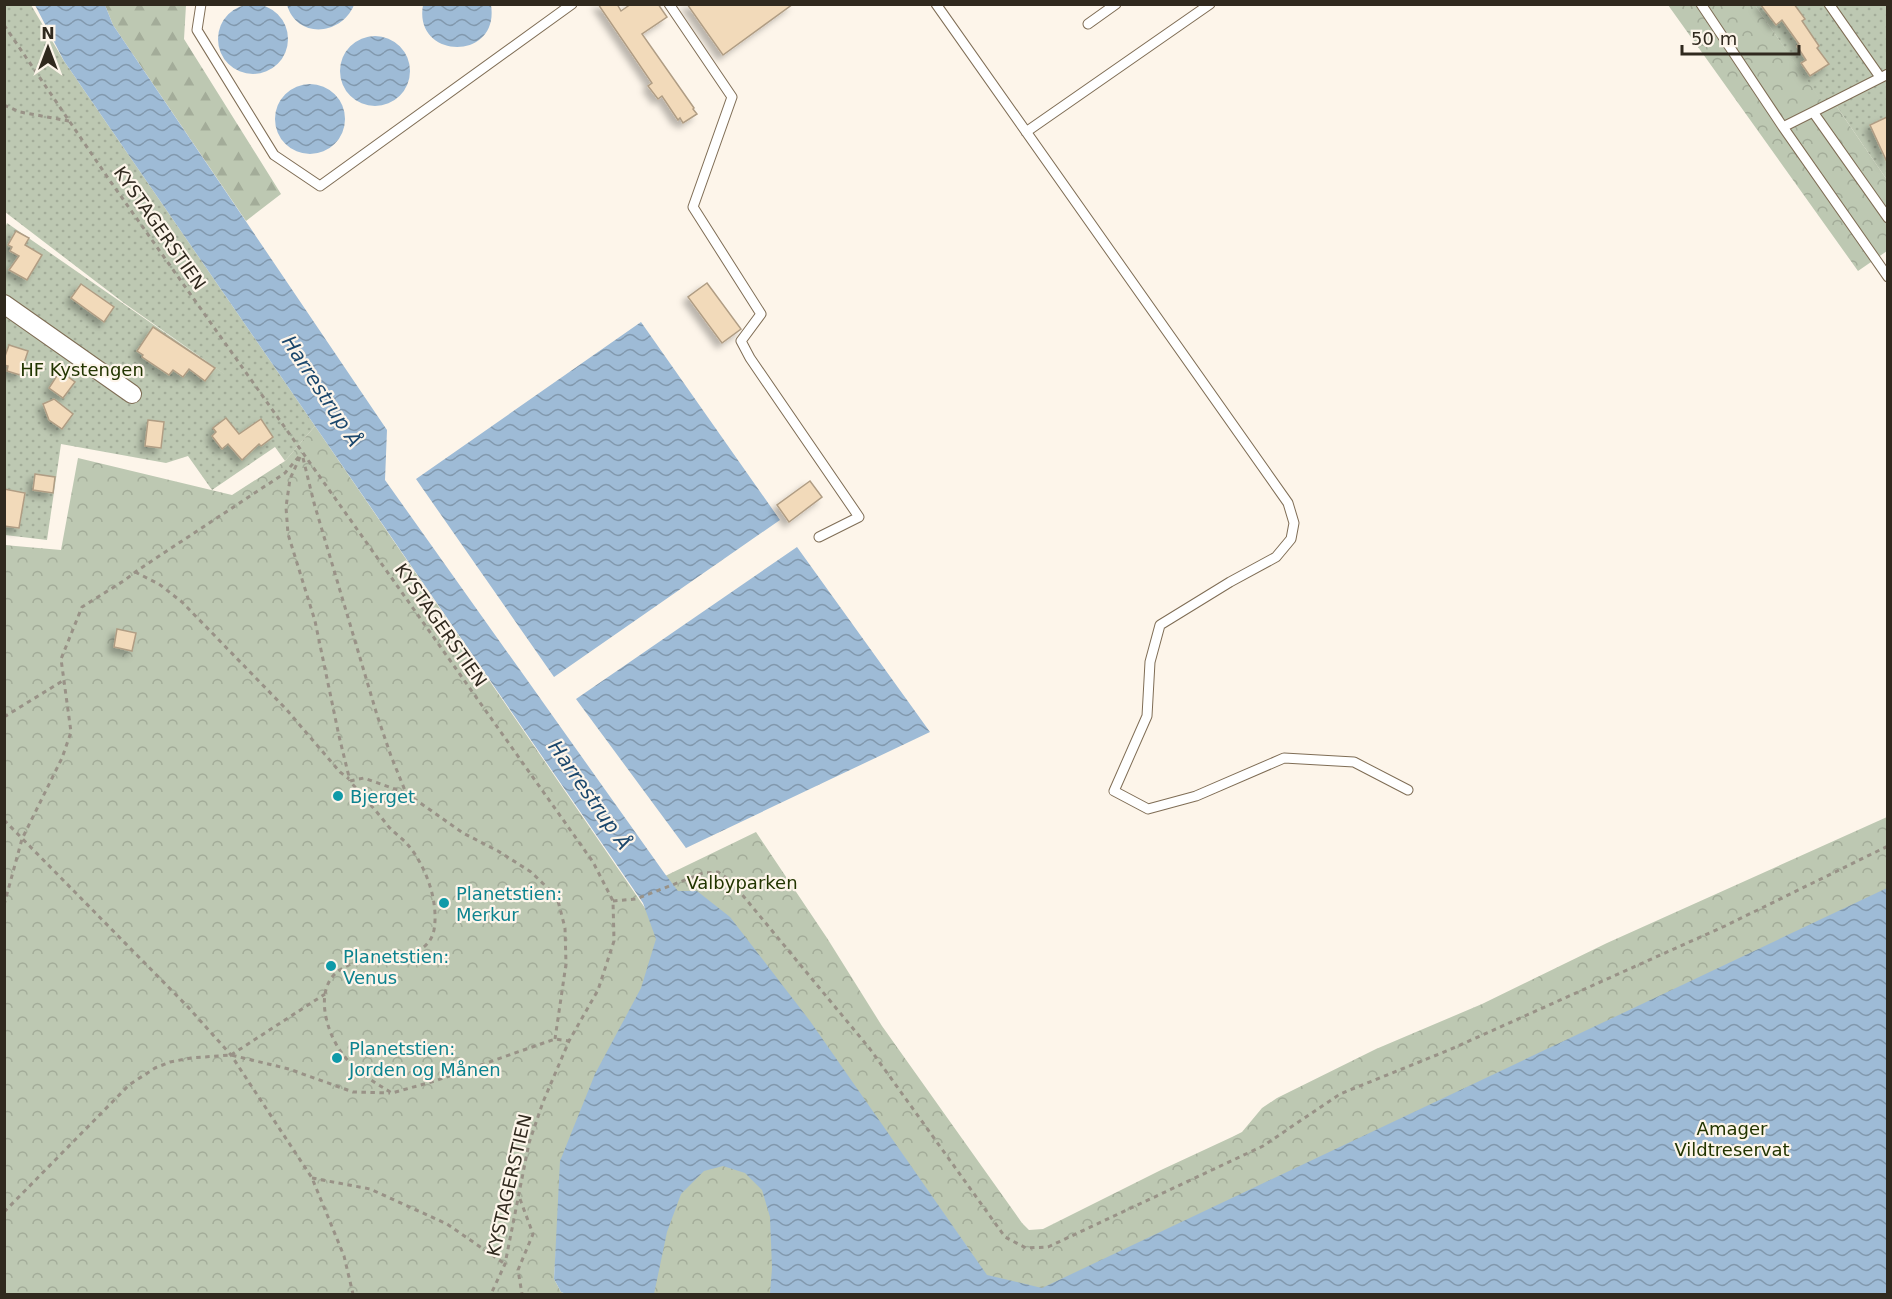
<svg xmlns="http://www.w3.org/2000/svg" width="1892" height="1299" viewBox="0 0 1892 1299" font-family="'DejaVu Sans',sans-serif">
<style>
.grass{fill:url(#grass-dots)}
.forest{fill:url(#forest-firs)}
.park{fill:url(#park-crowns)}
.water{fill:url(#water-waves)}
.building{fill:#f2daba;stroke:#b09d84;stroke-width:1.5;filter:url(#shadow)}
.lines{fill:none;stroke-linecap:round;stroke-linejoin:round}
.service-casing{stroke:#7f6d55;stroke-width:11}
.minor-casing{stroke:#7f6d55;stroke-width:20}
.path{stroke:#999287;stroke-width:3;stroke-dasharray:4.5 4.5;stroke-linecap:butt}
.service{stroke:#fff;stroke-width:9}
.minor{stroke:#fff;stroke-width:18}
.culture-dot{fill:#0f9aa8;stroke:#fdf5ea;stroke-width:2}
.labels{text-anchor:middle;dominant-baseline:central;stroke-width:4.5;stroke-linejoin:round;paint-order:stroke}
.street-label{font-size:18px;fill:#30291e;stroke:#fdf5ea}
.park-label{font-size:18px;fill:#223500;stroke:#fdf5ea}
.culture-label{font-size:18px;fill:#0d838f;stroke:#fdf5ea;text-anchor:start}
.water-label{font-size:20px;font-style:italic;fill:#1b476c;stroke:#fdf5ea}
</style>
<defs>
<pattern id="grass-dots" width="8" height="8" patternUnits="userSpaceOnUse" patternTransform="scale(1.5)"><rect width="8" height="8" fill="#bdc8b2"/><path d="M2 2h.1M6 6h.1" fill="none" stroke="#a3ac99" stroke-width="1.8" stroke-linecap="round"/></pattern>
<pattern id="forest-firs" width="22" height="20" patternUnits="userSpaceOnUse" patternTransform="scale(1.5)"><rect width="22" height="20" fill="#bdc8b2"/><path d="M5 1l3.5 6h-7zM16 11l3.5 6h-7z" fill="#a3ac99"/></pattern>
<pattern id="park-crowns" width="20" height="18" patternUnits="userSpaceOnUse" patternTransform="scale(1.5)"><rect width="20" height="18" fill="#bdc8b2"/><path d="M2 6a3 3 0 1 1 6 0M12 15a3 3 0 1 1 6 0" fill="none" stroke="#a3ac99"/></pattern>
<pattern id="water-waves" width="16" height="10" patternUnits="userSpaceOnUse" patternTransform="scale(1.5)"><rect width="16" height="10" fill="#9ebbd6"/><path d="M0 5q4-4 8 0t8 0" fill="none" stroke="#8198ad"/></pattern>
<filter id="shadow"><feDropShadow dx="-5" dy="5" stdDeviation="3" flood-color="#0004"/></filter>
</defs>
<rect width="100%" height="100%" fill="#fdf5ea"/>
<path class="grass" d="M5,5H31L64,61L315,426L285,461L275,447L212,490L188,456L166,463L61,444L47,540L5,535L4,231L7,223L226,375L124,303L5,212Z
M1755,5H1887V180L1835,104L1821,101Z"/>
<path class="forest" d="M105,5H186L184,39L281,194L246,221L113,25Z"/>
<path class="park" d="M1668,5H1755L1821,100L1835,104L1887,180V251L1858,271Z
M315,426L645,908L974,1257L835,1059L663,877L756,832L827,938L882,1026L1022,1223L1029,1230L1043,1229L1161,1170L1232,1137L1242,1132L1262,1108L1277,1098L1376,1049L1482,1004L1607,943L1887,817V1294H570L557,1233L554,1279L561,1292L566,1294H5L4,545L61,550L78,458L232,495L285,461Z"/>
<path class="water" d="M218 39a35 35 0 1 1 70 0a35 35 0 1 1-70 0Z
M35,5H105L113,25L387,430L385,480L665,874L678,891H697L730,917L810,1021L987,1275L1042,1288L1887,888V1294H770L772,1268L770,1217L762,1190L745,1173L723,1166L704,1171L681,1194L667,1232L654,1294H566L561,1292L554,1279L560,1161L595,1074L641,988L656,939L643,903L64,61Z
M287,5V4L354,5C341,36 297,39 287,5Z
M423,5H491C500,62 413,60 423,5Z
M340 71a35 35 0 1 1 70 0a35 35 0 1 1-70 0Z
M275 119a35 35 0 1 1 70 0a35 35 0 1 1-70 0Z
M641,322L780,520L554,677L416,479Z
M797,547L930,732L686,848L576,699Z"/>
<path class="building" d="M598,4H617L621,11L631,4H658L667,17L642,34L694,108L693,109L697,114L683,123L680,118L678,120L662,96L658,99L648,86L652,83Z
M687,4H793L723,55Z
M1760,4H1794L1805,19L1802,21L1819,46L1817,48L1829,64L1810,76L1801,63L1806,60L1797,46L1799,44L1782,20L1776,25Z
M1887,117V162L1870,125Z
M16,231L29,238L25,245L42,255L27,280L9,270L19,256L10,251L12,247L8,245Z
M707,283L741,329L722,343L688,297Z
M81,284L114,307L104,322L71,298Z
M153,327L215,368L205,381L189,369L183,377L173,370L169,375L142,357L143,355L137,351Z
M9,345L28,351L20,375L7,371L8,366L4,365V359Z
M60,371L75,382L63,398L49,388Z
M54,399L73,414L62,429L49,420L43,404Z
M226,418L239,434L261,419L273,437L261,446L259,444L242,460L228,444L222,449L212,436L216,432L213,428Z
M148,420L164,422L161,448L145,446Z
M35,474L55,477L53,493L33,490Z
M810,481L822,497L789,522L777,505Z
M4,489L25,493L19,528L4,526Z
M117,629L136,633L132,651L114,647Z"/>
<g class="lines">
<g class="service-casing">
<path id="service" d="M201,4L197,30L274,155L320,186L572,4
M669,4L732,97L693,207L761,314L741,341L750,358L859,517L819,537
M936,4L1288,503L1294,523L1291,539L1276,557L1230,582L1160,625L1150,662L1147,716L1114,791L1148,809L1196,796L1284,758L1354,762L1408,790
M1701,4L1783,127L1888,277
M1829,4L1880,77
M1088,24L1116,4
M1813,112L1888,74
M1783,127L1813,112L1888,218
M1026,132L1210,4"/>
</g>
<g class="minor-casing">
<path id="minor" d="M4,304L132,394"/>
</g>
<path class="path" d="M4,25L108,178L593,862L613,901L614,941L598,990L569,1041L543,1102L529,1143L505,1264L491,1294
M4,105L20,112L69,121
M300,457L290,479L286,507L288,534L315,621L339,736L350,781
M303,458L314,503L377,715L391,756L406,793L364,778L350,781C362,796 376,810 388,826C394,833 402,838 408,845C426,866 439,902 434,930C428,958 396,955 373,958C364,959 351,963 343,968C311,985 326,1035 345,1057C357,1072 375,1083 392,1093L435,1081L555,1039L569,1041
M135,572L159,584L182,602L286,709L340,772L349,779
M4,717L64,680
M406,793L463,833L498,851L531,872L557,897L565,928L566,964L555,1039
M4,820L188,1007L231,1055L312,1178L344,1256L353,1294
M613,901L636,899L703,873L718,872L730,880L870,1049L1005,1237L1026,1248L1048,1247L1263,1146L1340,1094L1449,1050L1725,926L1888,846
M4,905L22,839L62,758L71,732L61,659L82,607L125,580L138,570L285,473L302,453
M231,1055L325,994
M312,1178L370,1189L447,1224L505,1264
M520,1199L533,1234L518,1270L522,1294
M4,1212L129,1085L155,1068L170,1062L191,1058L231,1055L289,1069L353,1092L390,1093"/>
<use href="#service" class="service"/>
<use href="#minor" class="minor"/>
</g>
<g class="culture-dot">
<circle cx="338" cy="796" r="6"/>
<circle cx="444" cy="903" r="6"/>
<circle cx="331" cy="966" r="6"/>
<circle cx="337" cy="1058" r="6"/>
</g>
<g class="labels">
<g class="street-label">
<text transform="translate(160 228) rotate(55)">KYSTAGERSTIEN</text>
<text transform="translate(441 625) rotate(55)">KYSTAGERSTIEN</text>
<text transform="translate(509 1185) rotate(-77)">KYSTAGERSTIEN</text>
</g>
<g class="park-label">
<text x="82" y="369">HF Kystengen</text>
<text x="742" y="882">Valbyparken</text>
<text x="1732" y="1128">Amager<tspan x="1732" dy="21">Vildtreservat</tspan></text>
</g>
<g class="culture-label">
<text x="350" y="796">Bjerget</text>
<text x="456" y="893">Planetstien:<tspan x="456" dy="21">Merkur</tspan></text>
<text x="343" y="956">Planetstien:<tspan x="343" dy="21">Venus</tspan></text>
<text x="349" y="1048">Planetstien:<tspan x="349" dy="21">Jorden og Månen</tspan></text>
</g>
<g class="water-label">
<text transform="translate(322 391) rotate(57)">Harrestrup Å</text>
<text transform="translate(590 795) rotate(55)">Harrestrup Å</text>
</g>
</g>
<rect width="1892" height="1299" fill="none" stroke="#30291e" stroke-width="12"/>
<g transform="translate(48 48)" stroke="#fdf5ea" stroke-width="4.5" paint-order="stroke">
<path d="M0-4.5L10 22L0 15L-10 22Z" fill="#30291e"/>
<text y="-9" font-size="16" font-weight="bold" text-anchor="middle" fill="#30291e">N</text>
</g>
<path d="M1682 45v9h117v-9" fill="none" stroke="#30291e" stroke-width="3"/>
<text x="1691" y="45" font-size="18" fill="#30291e" stroke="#fdf5ea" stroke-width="4.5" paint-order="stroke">50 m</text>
</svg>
